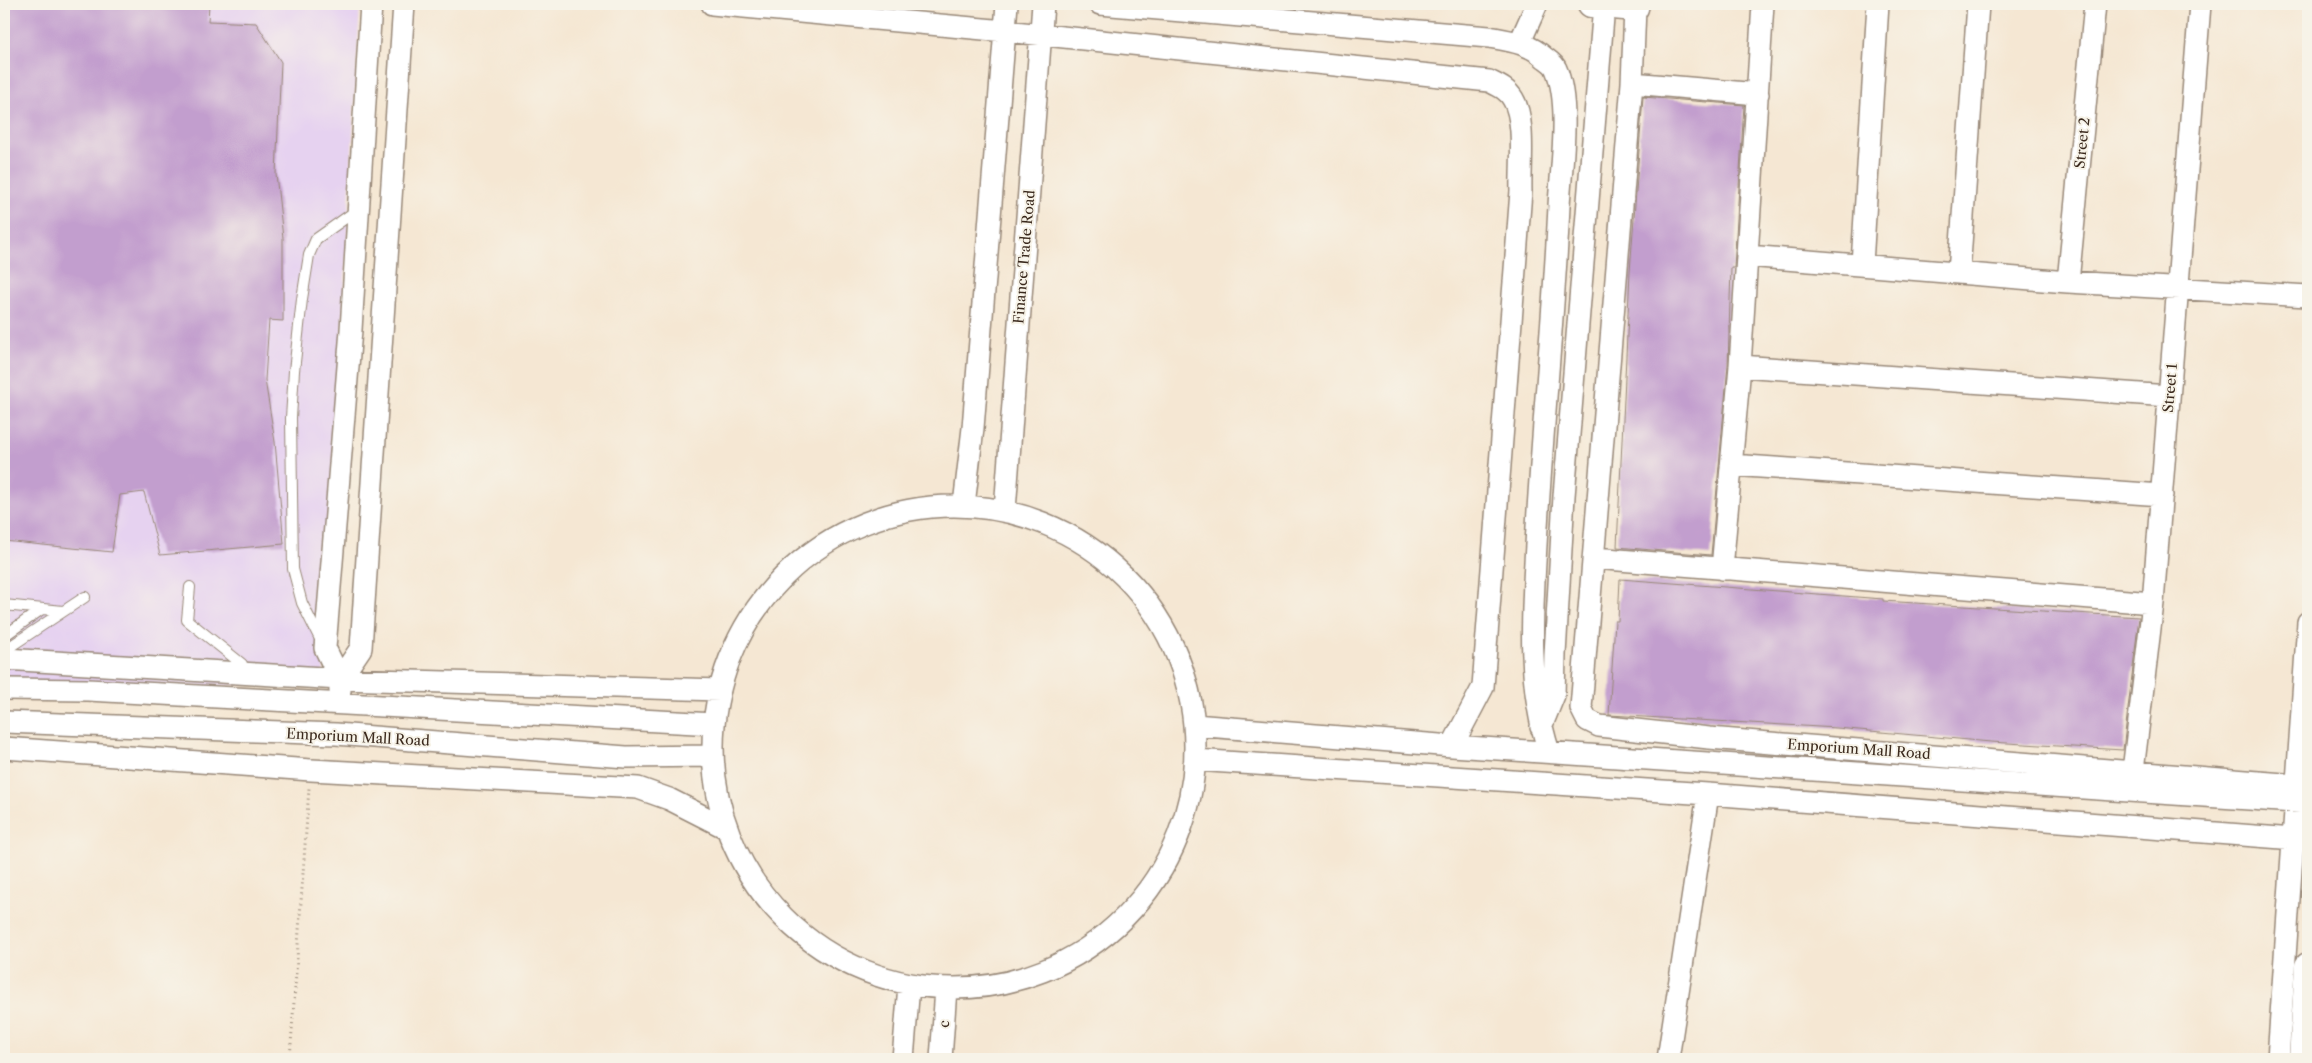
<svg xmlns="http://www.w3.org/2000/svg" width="2312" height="1063" viewBox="0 0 2312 1063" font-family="'Libre Caslon Text',serif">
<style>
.built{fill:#e6d2f0}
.building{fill:#c29ece}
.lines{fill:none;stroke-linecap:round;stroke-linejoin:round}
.service-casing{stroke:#988878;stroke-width:12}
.minor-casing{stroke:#988878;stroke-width:24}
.tertiary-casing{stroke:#988878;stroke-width:29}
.path{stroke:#988878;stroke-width:3;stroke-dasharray:1 4;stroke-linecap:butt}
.service{stroke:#fff;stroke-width:10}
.minor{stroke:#fff;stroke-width:21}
.tertiary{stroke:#fff;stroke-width:26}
.labels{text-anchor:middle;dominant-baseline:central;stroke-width:4;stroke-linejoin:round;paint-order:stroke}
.street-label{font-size:14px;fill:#3b2a1e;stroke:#f7f3e8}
</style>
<rect width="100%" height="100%" fill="#f7f3e8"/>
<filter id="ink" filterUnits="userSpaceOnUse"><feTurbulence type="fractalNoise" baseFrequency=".02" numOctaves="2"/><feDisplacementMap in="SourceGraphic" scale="10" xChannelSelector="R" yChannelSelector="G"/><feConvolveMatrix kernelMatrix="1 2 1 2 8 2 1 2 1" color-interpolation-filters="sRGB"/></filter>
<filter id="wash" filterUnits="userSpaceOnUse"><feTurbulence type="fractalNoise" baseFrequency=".0096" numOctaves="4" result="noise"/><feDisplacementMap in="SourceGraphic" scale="20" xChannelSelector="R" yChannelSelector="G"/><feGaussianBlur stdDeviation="1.12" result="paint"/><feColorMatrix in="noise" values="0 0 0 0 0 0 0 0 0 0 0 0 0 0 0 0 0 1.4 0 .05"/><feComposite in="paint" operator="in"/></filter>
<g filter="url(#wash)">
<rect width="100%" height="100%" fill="#f5e7d3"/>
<path class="built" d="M4,4H360L323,681L4,695Z"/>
<g id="blocks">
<path class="building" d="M4,4H209L208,21L256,23L281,62L276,174L283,238V321L269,320L265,380L275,442L284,544L160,555L144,492L120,495L112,552L4,541Z
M1643,97L1744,105L1734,268H1731L1728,365L1711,555L1617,547L1630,272Z
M1620,579L1883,599V601L2139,617L2123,750L1991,742L1837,728L1609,715L1615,621H1618Z"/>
</g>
</g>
<g filter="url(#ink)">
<use href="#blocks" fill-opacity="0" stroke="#988878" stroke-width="1"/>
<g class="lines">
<g class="service-casing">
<path id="service" d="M190,587L187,620L242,664L243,674
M4,605L63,611
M4,636L42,609
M321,641L302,603L293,569L291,418L294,371L302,299L309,255L316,239L357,210
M8,659V648L85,597"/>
</g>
<g class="minor-casing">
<path id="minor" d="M712,4L1005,31L1489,81C1499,86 1507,89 1513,99C1526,120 1520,167 1521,191L1483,687L1452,746
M1100,4L1489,37C1511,41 1529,43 1545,58C1549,61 1554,64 1556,69C1571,104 1561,167 1559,206C1554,313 1543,420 1537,527C1533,603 1525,678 1549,752
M1635,8L1632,83L1581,708L1587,720L1599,726L1709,738L2308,786
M1520,42L1537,4
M1632,83L1758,94
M1747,256L2068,282L2308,296
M1862,264L1878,4
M1959,273L1978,4
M2068,282L2095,4
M1740,366L2169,396
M1731,465L2162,495
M964,505L973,428L1007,4
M713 747a241 241 0 1 1 482 0a241 241 0 1 1-482 0Z
M1005,510L1043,4
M1594,558L2153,603
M1722,569L1740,366L1763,4
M4,659L340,679L720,690
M340,679L361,648L404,4
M4,689L88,690L714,724
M340,691V679L325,648L351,330L371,4
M4,722L336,734L626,757L713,756
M1194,725L1452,746L2308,803
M1541,727L1554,695L1555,655L1564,496L1604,5
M4,748L311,770L638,788L669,799L726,828
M1195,760L1708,794L2308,840
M2133,771L2153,603L2200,4
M903,1059L909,985
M941,1059L946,989
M1668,1059L1708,794
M2278,1059L2308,622"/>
</g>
<g class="tertiary-casing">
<path id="tertiary" d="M1591,4L1635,8L1636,4
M2302,1059L2308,966"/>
</g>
<path class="path" d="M290,1059L309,788"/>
<use href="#service" class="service"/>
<use href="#minor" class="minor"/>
<use href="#tertiary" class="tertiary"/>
</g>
</g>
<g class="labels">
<g class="street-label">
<text transform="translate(2082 143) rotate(-84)">Street 2</text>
<text transform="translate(1024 257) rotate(-85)">Finance Trade Road</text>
<text transform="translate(2170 388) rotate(-85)">Street 1</text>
<text transform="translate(358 737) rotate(3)">Emporium Mall Road</text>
<text transform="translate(1859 749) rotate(4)">Emporium Mall Road</text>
<text transform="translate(944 1024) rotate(-86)">c</text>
</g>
</g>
<rect width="2312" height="1063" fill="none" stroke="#f7f3e8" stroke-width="20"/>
</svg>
